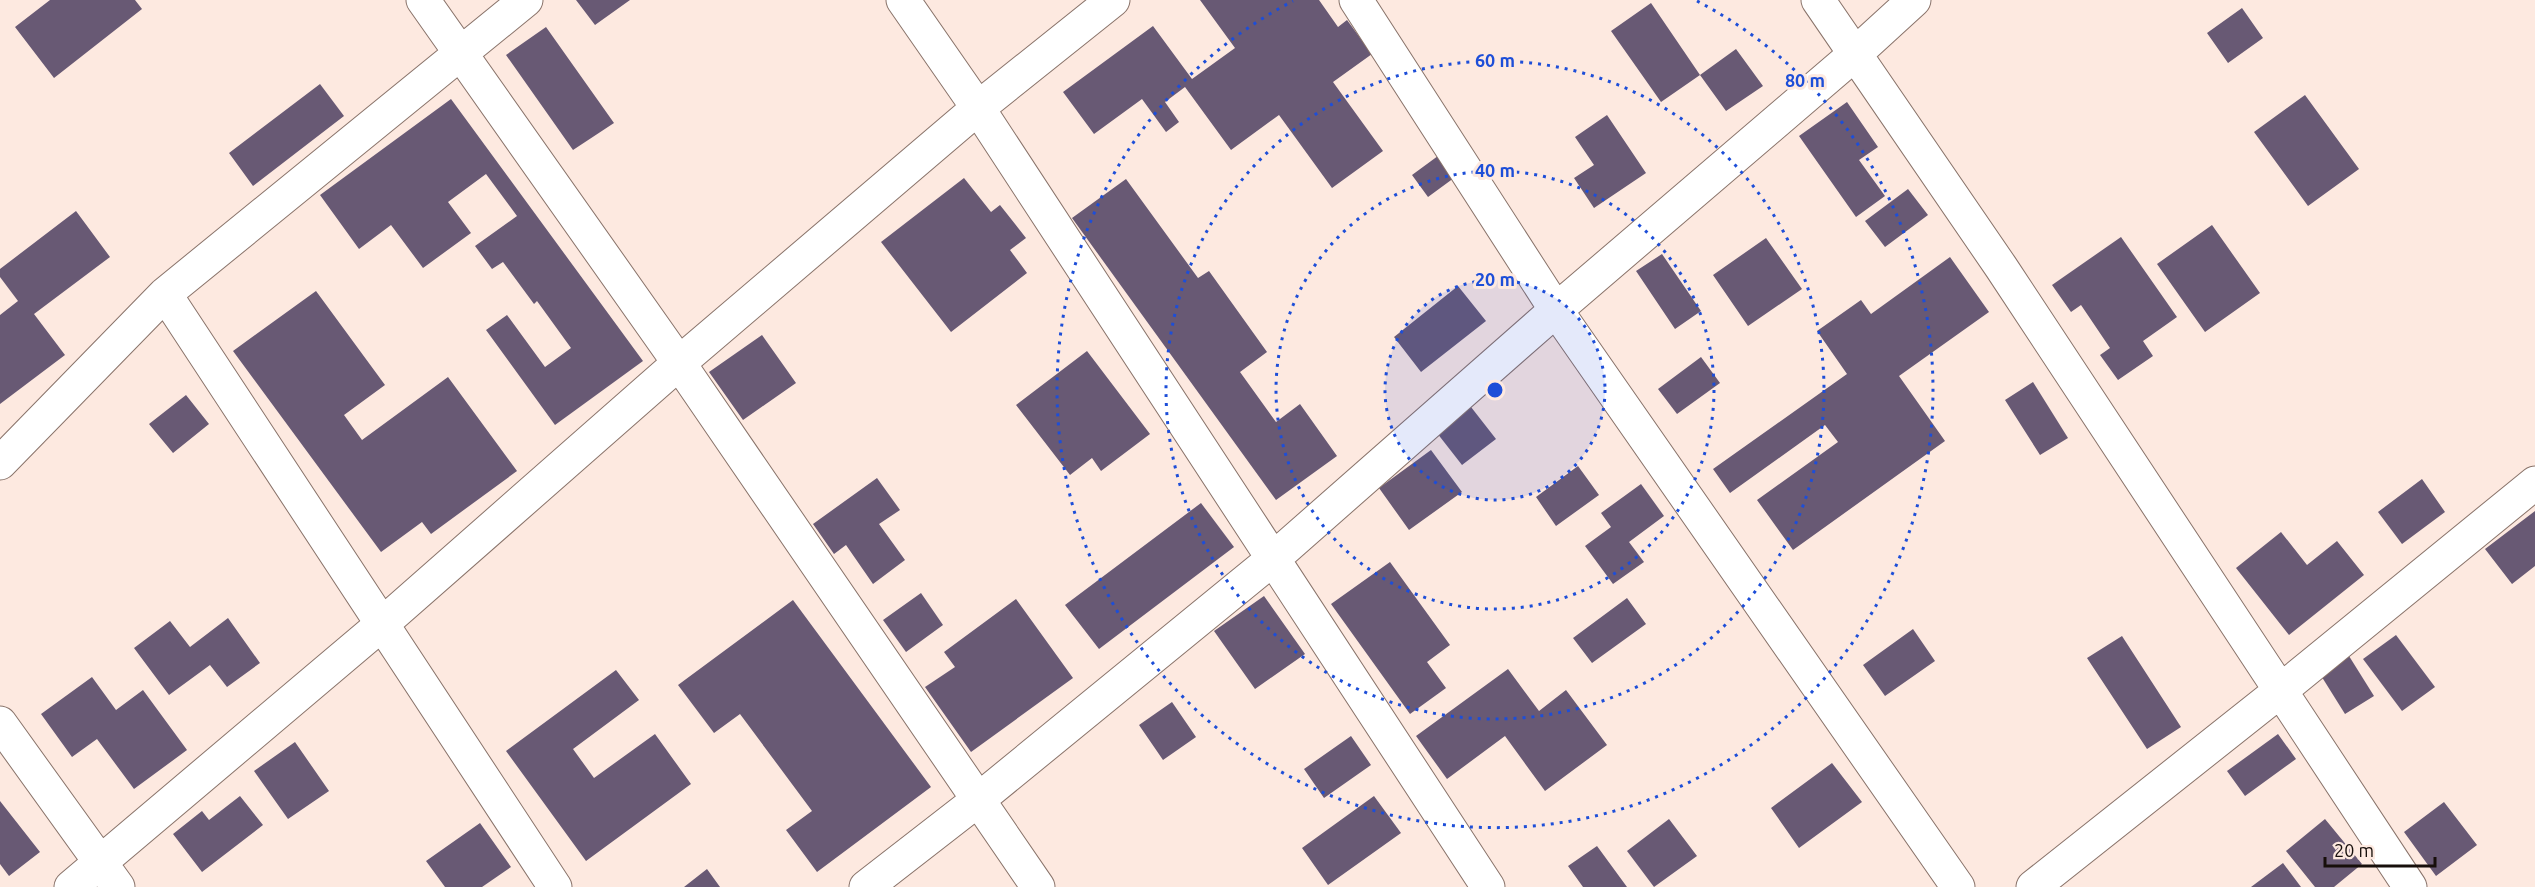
<svg xmlns="http://www.w3.org/2000/svg" width="2535" height="887" viewBox="0 0 2535 887" font-family="Ubuntu,sans-serif">
<style>
.building{fill:#685974}
.lines{fill:none;stroke-linecap:round;stroke-linejoin:round}
.minor-casing{stroke:#89736a;stroke-width:35}
.minor{stroke:#fff;stroke-width:33}
.ring{fill:none;stroke:#1d4ed8;stroke-width:3;stroke-dasharray:3 6}
.centre{fill:#1d4ed8;stroke:#fde9e0;stroke-width:3}
.ring-label{font-size:18px;text-anchor:middle;font-weight:bold;fill:#1d4ed8;stroke:#fde9e0;stroke-width:6;stroke-linejoin:round;paint-order:stroke}
</style>
<rect width="100%" height="100%" fill="#fde9e0"/>
<path class="building" d="M50,0H135L142,9L54,78L15,27Z
M576,0H630L595,25Z
M1200,0H1319L1338,27L1347,20L1372,54L1333,82L1383,151L1332,188L1279,115L1231,150L1185,87L1165,102L1179,122L1166,132L1142,99L1094,134L1063,92L1153,26L1192,79L1235,48Z
M1651,3L1700,75L1661,102L1611,31Z
M2242,8L2263,38L2228,63L2207,33Z
M546,27L614,123L573,150L506,55Z
M1736,49L1763,86L1726,111L1700,75Z
M320,84L344,116L253,186L229,153Z
M2305,95L2359,169L2308,206L2254,132Z
M451,99L643,361L555,425L486,330L507,315L545,367L571,348L537,301L534,304L503,262L492,269L475,246L517,216L486,174L448,202L471,233L423,268L391,225L359,249L320,195Z
M1847,102L1878,147L1859,160L1885,196L1856,217L1799,136Z
M1607,115L1646,173L1594,208L1574,178L1594,165L1575,137Z
M1442,153L1458,175L1428,197L1412,175Z
M964,178L991,212L1000,205L1026,238L1010,250L1027,273L951,332L881,242Z
M1126,179L1198,278L1209,271L1267,352L1240,372L1276,422L1300,404L1337,456L1276,500L1072,218Z
M1908,189L1928,215L1885,247L1865,221Z
M76,211L110,257L34,314L65,355L0,404V315L18,301L0,277V269Z
M2212,225L2260,293L2205,332L2157,264Z
M2121,237L2177,317L2143,341L2153,356L2118,380L2100,355L2110,348L2081,305L2071,312L2052,285Z
M1766,238L1802,289L1748,326L1713,275Z
M1662,254L1701,311L1675,329L1636,271Z
M1950,257L1989,312L1899,376L1945,441L1793,550L1757,500L1838,442L1825,425L1730,493L1713,469L1847,374L1817,331L1861,300L1871,314Z
M1458,286L1486,321L1421,372L1394,337Z
M316,291L385,385L344,415L362,440L448,377L517,471L431,534L422,522L381,552L233,351Z
M762,335L796,383L743,420L709,372Z
M1087,351L1150,434L1101,471L1092,458L1070,475L1016,405Z
M1701,357L1720,383L1677,414L1658,389Z
M2033,382L2068,438L2040,455L2005,400Z
M186,395L209,424L173,453L149,424Z
M1471,407L1496,439L1462,465L1437,433Z
M1431,450L1462,492L1409,530L1379,488Z
M1578,466L1599,495L1556,526L1536,497Z
M877,478L900,510L879,524L905,560L873,584L846,545L834,554L813,524Z
M2422,479L2445,512L2402,544L2378,512Z
M1641,484L1664,516L1629,542L1644,562L1613,584L1585,546L1611,527L1601,513Z
M1201,503L1234,547L1099,649L1065,605Z
M2535,511V566L2512,584L2485,549Z
M2281,532L2307,565L2337,541L2364,575L2289,635L2236,568Z
M1390,562L1450,645L1427,662L1446,688L1410,714L1331,604Z
M921,593L943,625L906,652L883,620Z
M1264,596L1305,654L1255,689L1214,631Z
M1627,598L1646,624L1592,663L1573,638Z
M1016,599L1073,678L971,752L925,687L955,667L944,652Z
M793,600L931,787L817,872L786,830L812,811L740,714L714,733L678,685Z
M228,618L260,663L227,687L210,665L169,695L134,648L170,621L190,647Z
M1913,629L1935,661L1885,696L1863,665Z
M2396,635L2435,687L2402,711L2363,659Z
M2122,636L2181,727L2147,749L2087,658Z
M2349,656L2374,696L2345,714L2320,674Z
M1508,669L1539,711L1566,690L1607,745L1545,791L1505,736L1447,779L1416,736Z
M616,670L639,700L573,749L594,778L655,734L691,784L586,861L506,751Z
M92,677L116,710L143,690L187,750L134,789L97,739L72,757L41,714Z
M1172,702L1196,737L1163,760L1139,725Z
M2278,734L2296,759L2245,796L2227,771Z
M1351,736L1371,765L1324,798L1304,769Z
M295,742L329,791L288,819L254,771Z
M1832,763L1862,802L1799,848L1771,808Z
M240,796L263,825L202,872L173,834L202,811L209,820Z
M1374,796L1401,833L1328,885L1302,848Z
M0,801L40,852L9,876L0,864Z
M2444,802L2477,845L2436,876L2404,832Z
M1669,819L1697,856L1654,887L1627,851Z
M2325,819L2362,864L2334,887H2315L2286,851Z
M480,823L511,867L482,887H445L426,861Z
M1597,846L1627,887H1583L1568,866Z
M2283,863L2301,887H2251Z
M707,869L720,887H684Z"/>
<g class="lines">
<g class="minor-casing">
<path id="minor" d="M423,0L679,363L1038,887
M903,0L978,108L1488,887
M1356,0L1556,310L1958,887
M1818,0L2001,267L2410,887
M165,294L555,887
M0,463L165,294L526,0
M0,723L118,887
M71,887L381,625L679,363L978,108L1113,0
M866,887L978,800L1274,558L1556,310L1855,54L1914,0
M2033,887L2280,691L2535,483"/>
</g>
<use href="#minor" class="minor"/>
</g>
<circle cx="1495" cy="390" r="110" fill="#1d4ed8" fill-opacity=".12"/>
<g class="ring">
<circle cx="1495" cy="390" r="110"/>
<circle cx="1495" cy="390" r="219"/>
<circle cx="1495" cy="390" r="329"/>
<path d="M1697 1A438 438 0 1 1 1293 1"/>
</g>
<circle cx="1495" cy="390" r="9" class="centre"/>
<g class="ring-label">
<text x="1495" y="67">60 m</text>
<text x="1805" y="87">80 m</text>
<text x="1495" y="177">40 m</text>
<text x="1495" y="286">20 m</text>
</g>
<path d="M2325 857v9h110v-9" fill="none" stroke="#170f0b" stroke-width="3"/>
<text x="2334" y="857" font-size="18" fill="#170f0b" stroke="#fde9e0" stroke-width="4.5" paint-order="stroke">20 m</text>
</svg>
